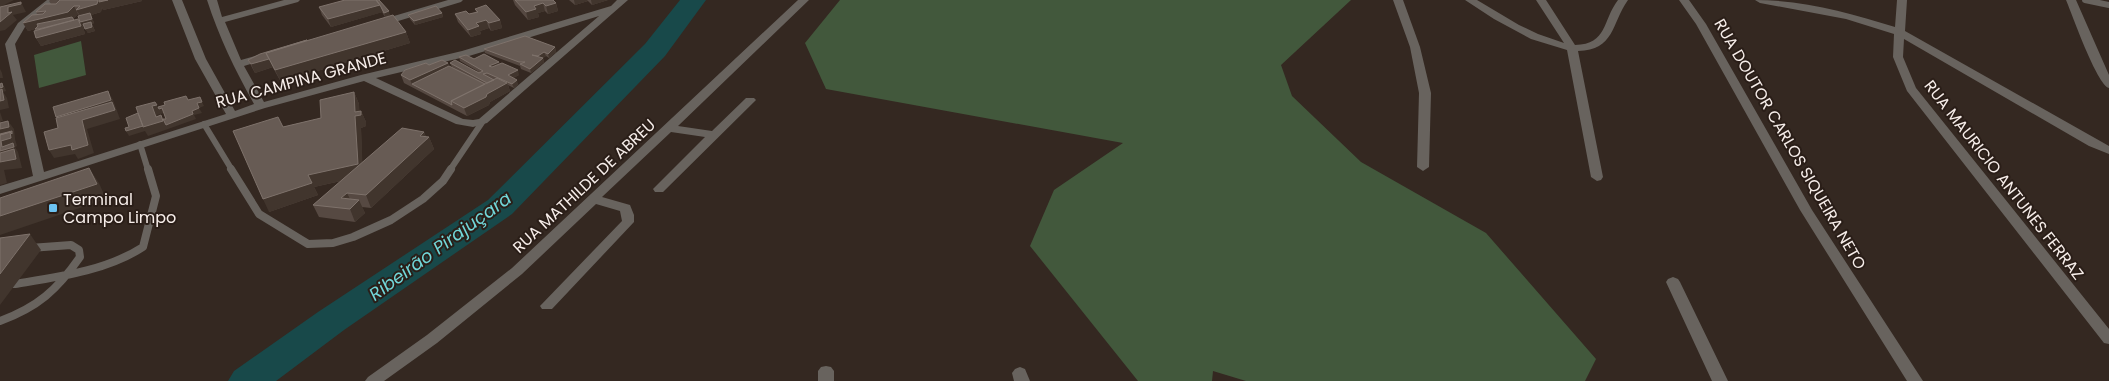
<svg xmlns="http://www.w3.org/2000/svg" width="2109" height="381" viewBox="0 0 2109 381" font-family="Poppins,sans-serif">
<style>
.green{fill:#42583c}
.lines{fill:none;stroke-linecap:round;stroke-linejoin:round}
.river{fill:#18494a;fill-rule:evenodd}
.service-far1{stroke:#68635e;stroke-width:6}
.service{stroke:#68635e;stroke-width:8}
.minor{fill:#68635e;fill-rule:evenodd}
.wall{fill:#564942}
.shaded-wall{fill:#41352d}
.building{fill:#675b54;stroke:#7e726b}
.poi-dot{fill:#6cc3f2;stroke:#2a1e18;stroke-width:2}
.labels{text-anchor:middle;dominant-baseline:central;stroke-width:4;stroke-linejoin:round;paint-order:stroke}
.street-label{font-size:16px;fill:#f7eeea;stroke:#2a1e18}
.poi-label{font-size:16px;fill:#f7eeea;stroke:#2a1e18;text-anchor:start}
.water-label{font-size:18px;font-style:italic;fill:#71d6d8;stroke:#2a1e18}
</style>
<rect width="100%" height="100%" fill="#342821"/>
<path class="green" d="M840,0H1351L1281,65L1292,96L1361,162L1486,233L1596,359L1585,381H1246L1213,371L1212,381H1138L1030,246L1054,190L1123,143L826,89L805,43Z
M81,41L86,75L39,88L34,55Z"/>
<g class="lines">
<path class="river" d="M680,0H706L665,56L512,214L344,330L276,381H228L234,371L318,312L488,200L645,44Z"/>
<path class="service-far1" d="M2085,0L2109,5
M204,124L232,170
M140,144L148,170
M450,170L483,121"/>
<path class="service" d="M231,169L259,214L308,244L333,243L353,237L391,220L423,199L443,181L451,169
M15,284C58,277 106,271 143,247L156,196L148,169
M0,321C38,307 57,290 80,257L79,250L71,245L30,248"/>
<path class="minor" d="M47,0H58L25,27L15,44L44,172L226,114L195,59L172,0H182L206,59L235,111L254,104C235,70 219,37 207,0H217L222,17L284,0H300L298,2L225,22L241,60L266,53L271,56L270,58L244,66L264,102L361,75L462,51L611,6L617,0H628L487,123L473,127L456,124L364,81L265,108L0,194V186L33,176L5,44L18,23ZM599,16L479,119L473,120L463,119L376,78L469,56Z
M448,0H463L461,2L385,25H377L376,23L377,21Z
M798,0H809L678,126L712,131L746,98H754L756,100L754,102L663,192H655L653,189L705,137L671,132L602,197L630,205L634,215V222L552,309H542L540,306L622,221L620,211L596,204L522,274L437,343L384,381H365L368,377L427,335L512,268Z
M1393,0H1403L1420,47L1431,93L1429,167L1423,171L1417,167L1419,93L1410,47Z
M1465,0H1477L1519,25L1538,34L1564,43L1536,0H1546L1575,45C1608,44 1602,21 1618,0H1628C1611,24 1615,50 1578,51L1603,177L1601,180L1597,181L1591,177L1567,50L1531,39L1494,19Z
M1679,0H1689L1706,24L1812,210L1923,381H1907L1800,210L1696,24Z
M1755,0C1803,0 1850,13 1895,27L1897,0H1907L1905,31L2109,146V154L2089,146L1904,39L1903,57L1916,88L2109,329V344L2104,343L1907,91L1893,57L1894,34L1846,19L1760,3Z
M2066,0H2076L2109,75V88C2097,85 2072,14 2066,0Z
M1673,277L1678,279L1680,282L1728,381H1712L1666,282L1668,279Z
M826,366L831,367L834,371V381H818V371L821,367Z
M1020,367L1025,369L1030,381H1014L1012,373L1015,369Z"/>
</g>
<path class="wall" d="M50,0L142,1L103,10L102,7L101,12L91,15L94,23L92,24L95,31L88,33L84,26H83L80,16L78,14L73,19L74,20L78,19L83,27L85,34L41,46L36,38L35,29L28,31L23,23L37,14L36,12L51,4L49,1Z
M379,0L390,15L385,17L382,12L331,27L322,15L319,7Z
M513,0H553L556,3L558,11L548,14L545,11L538,13L539,17L528,20L515,5Z
M569,0H608L592,5L588,1L575,5Z
M475,9L500,20L502,28L491,31L489,28L480,31L481,34L471,37L458,22L455,14H469L476,12Z
M442,13L443,17L415,25L410,19L408,15Z
M406,32L410,43L281,82L272,66L273,67L255,73L248,60L307,40Z
M555,47L556,52L549,58L546,56L543,58L544,62L531,73L521,69L520,66L485,53L484,49Z
M459,57L499,62L500,64L519,75L513,78L518,84L514,88L508,85L510,91L490,102L489,105L467,116L404,83L401,75L429,65L448,63L449,66L468,76L452,67L450,63L479,72L460,61Z
M354,92L359,104V111H361L366,122V126L361,128L362,162L424,132L426,137H429L434,149L371,208L362,207L365,213L355,222L319,217L313,205L341,181L314,187L318,195L269,212L283,127L321,118Z"/>
<path class="shaded-wall" d="M0,0H14L0,7Z
M98,0H142V1L103,10L102,7L101,12L91,15L94,23L92,24L95,31L88,33L85,29L91,24L83,26L80,22L81,17L76,10Z
M574,0H587L588,1L575,5Z
M591,0H608L592,5Z
M21,2L26,12L13,15L17,20L5,30L0,31V22L8,13V7Z
M543,3L545,11L538,13L539,17L528,20L526,12L534,6Z
M556,3L558,11L548,14L546,6Z
M380,5L383,12L331,27L328,19Z
M74,6L78,14L73,19L77,25L72,20L28,31L23,23Z
M389,11L390,15L385,17L384,13Z
M442,13L443,17L415,25L414,21Z
M78,19L83,27L85,34L41,46L36,38Z
M486,20L489,28L480,31L481,34L471,37L468,30L476,23Z
M500,20L502,28L491,31L489,23Z
M406,32L410,43L281,82L275,70Z
M555,47L556,52L549,58L548,54Z
M544,52L546,56L539,60L538,56Z
M543,58L544,62L531,73L530,69Z
M269,59L273,67L255,73L251,64Z
M499,62L501,66L491,71L489,66Z
M448,63L451,71L412,84L410,80Z
M0,69L2,73L3,78H0Z
M518,70L519,75L509,80L508,75Z
M517,80L518,84L514,88L512,84Z
M2,83L5,88L6,91L3,92L7,98L9,108L0,110V88Z
M507,83L510,91L490,102L489,105L467,116L464,108L487,94Z
M108,91L113,100L120,119L87,129L94,153L78,159L75,154L54,158L49,150L82,120L61,125L56,117Z
M354,92L359,104L360,115L361,111L366,122V126L361,128L363,176L314,187L318,195L269,212L263,199L308,175L355,112Z
M155,102L159,109L162,108L164,113L157,115L160,122L161,115L166,125L192,111L199,108L202,113L194,115L196,119L168,129L148,136L145,131L129,136L126,131L156,117L152,106Z
M202,102L204,106L199,108L197,103Z
M0,112L3,121H1L2,124L8,121L14,129L15,138V139L17,146L15,147L18,152L22,168L4,170L7,183L0,185Z
M424,132L427,140L429,137L434,149L371,208L366,195Z
M89,168L99,183L106,199L0,235V216Z
M347,193L353,205L341,198Z
M359,200L365,213L355,222L350,209Z
M30,234L41,250L0,305V274Z"/>
<path class="building" d="M60,0H98L97,4L76,10L80,6H74L68,12L23,23L32,15L43,14L46,11L36,12L45,4H56Z
M99,0H108L99,2Z
M345,0H376L380,5L328,19L319,7Z
M376,0H379L389,11L384,13L380,5Z
M515,0H553L556,3L546,6L543,3L534,6L536,9L526,12Z
M21,2V4L8,7V13L12,12L0,22V7Z
M486,5L500,20L489,23L486,20L476,23L479,26L468,30L455,14L466,11L469,14L478,12L475,9Z
M436,6L442,13L414,21L408,15Z
M90,13L92,19L80,22L78,16Z
M393,15L406,32L275,70L266,53Z
M72,17L74,20L39,29H35L38,26L37,24Z
M78,19L81,26L36,38L34,31Z
M91,22L92,27L85,29L83,24Z
M525,36L555,47L548,54L544,52L538,56L532,55L543,58L530,69L520,64L525,62H519L484,49Z
M307,40L266,53L269,59L251,64L248,60L260,54Z
M484,54L499,62L489,66L492,67L502,63L518,70L508,75L517,80L512,84L487,73L483,74L494,80L487,83L450,63L455,60L479,73L483,71L459,57L466,55L474,59Z
M442,60L448,63L410,80L401,75L405,70L426,63L429,65Z
M449,66L485,84L451,101L452,105L412,84Z
M497,78L507,83L487,94L486,97L464,108L451,101Z
M2,83L3,87L0,88V84Z
M2,89L4,100L0,101V90Z
M108,91L111,100L56,117L53,107Z
M354,92L355,112L361,111V115L355,116L358,164L308,175L312,183L263,199L233,131L278,117L283,127L321,118L320,100Z
M186,96L188,100L200,97L202,102L197,103L199,108L192,111L193,114L166,125L163,119H166L162,108L159,109L158,107L165,105L164,102Z
M112,102L115,110L82,120L88,145L72,150L71,145L49,150L44,132L58,128L56,118Z
M155,102L157,105L152,106L156,117L161,115L163,121L143,127L136,107Z
M138,113L143,126L126,131L125,128L129,127L126,118Z
M8,121L9,127L0,129V123Z
M402,128L424,132L420,136L429,137L366,195L347,193L341,198L359,200L350,209L313,205Z
M12,131V134L10,132L0,135V134Z
M10,132L11,138L1,141L2,147L13,143L14,147L0,151V135Z
M14,149L16,159L0,162V153Z
M89,168L97,184L0,216V198Z
M30,234L0,274V238Z"/>
<rect class="poi-dot" x="48" y="203" width="10" height="10" rx="2.5"/>
<g class="labels">
<g class="street-label">
<text transform="translate(301 80) rotate(-15)">RUA CAMPINA GRANDE</text>
<text transform="translate(1790 144) rotate(60)">RUA DOUTOR CARLOS SIQUEIRA NETO</text>
<text transform="translate(2004 180) rotate(52)">RUA MAURICIO ANTUNES FERRAZ</text>
<text transform="translate(584 186) rotate(-43)">RUA MATHILDE DE ABREU</text>
</g>
<g class="poi-label">
<text x="63" y="199">Terminal<tspan x="63" dy="18">Campo Limpo</tspan></text>
</g>
<g class="water-label">
<text transform="translate(440 246) rotate(-36)">Ribeirão Pirajuçara</text>
</g>
</g>
</svg>
